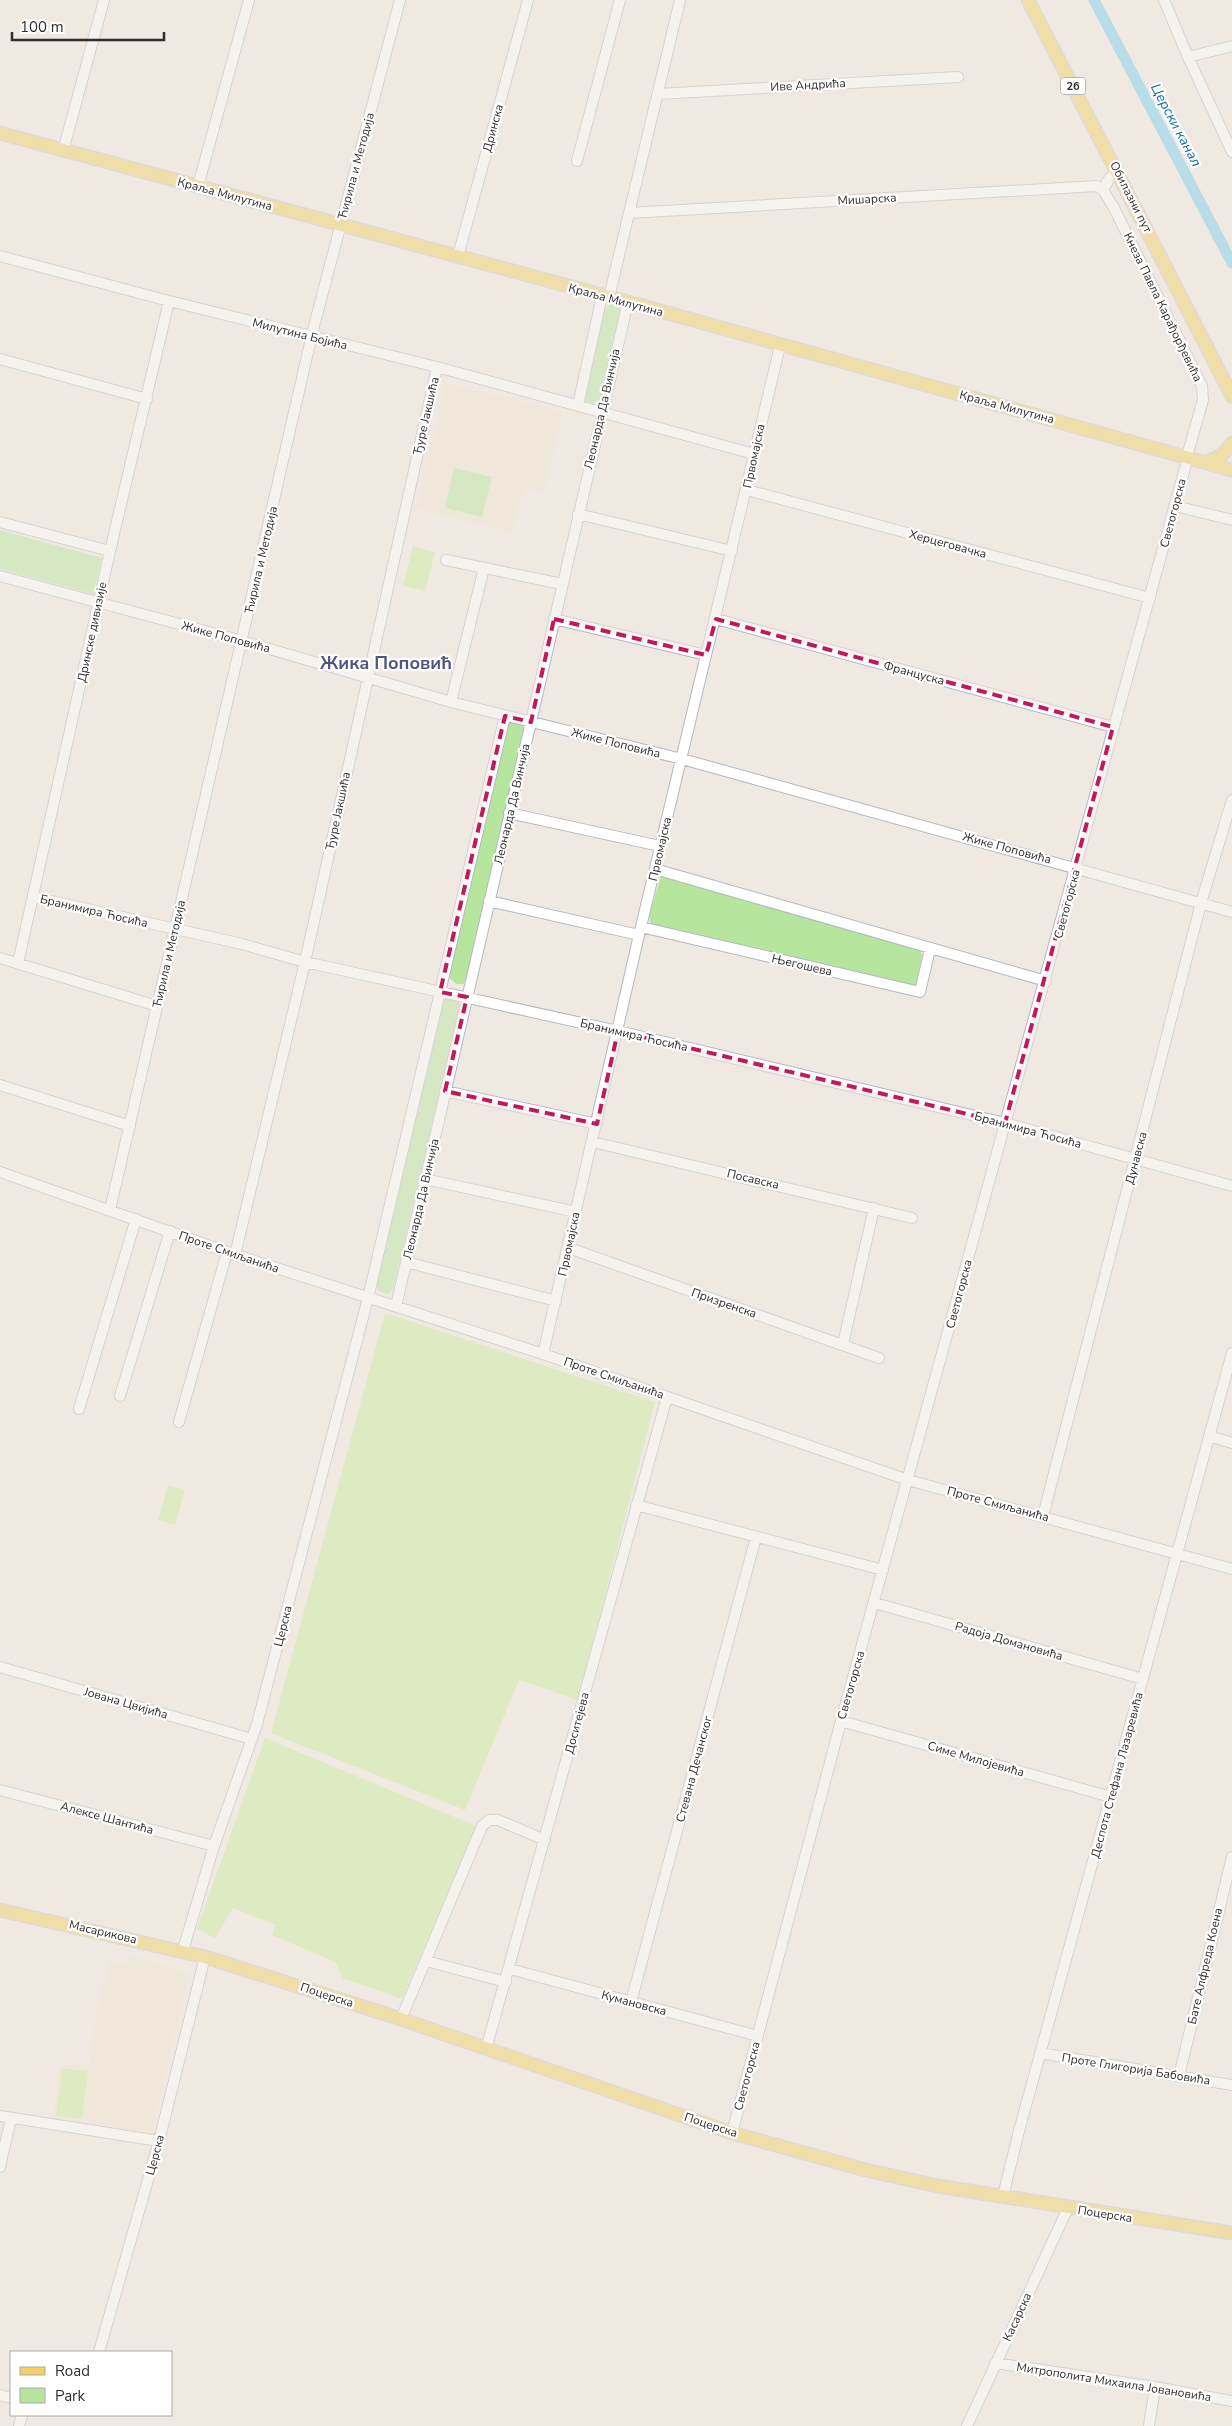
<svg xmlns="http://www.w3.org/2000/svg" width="1232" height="2426" viewBox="0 0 1232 2426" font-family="'Nunito Sans',sans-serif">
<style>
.education{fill:#f0e6d1}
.green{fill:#b6e59e}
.pitch{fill:#c9ec9a}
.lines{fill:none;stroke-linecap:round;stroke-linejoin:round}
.canal{stroke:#75cff0;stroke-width:11}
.minor-casing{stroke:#b4b7c1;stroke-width:12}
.major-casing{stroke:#c9c9c9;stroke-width:15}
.minor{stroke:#fff;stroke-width:10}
.major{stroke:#f2d163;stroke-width:12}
.marked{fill:none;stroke:#c2185b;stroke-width:4;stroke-dasharray:10 6;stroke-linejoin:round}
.labels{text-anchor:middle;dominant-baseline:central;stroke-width:4.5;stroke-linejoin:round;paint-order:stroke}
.shield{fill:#fff;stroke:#6d6d6d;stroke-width:1}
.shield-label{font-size:11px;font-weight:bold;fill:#2e2e2e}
.street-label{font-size:12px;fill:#2e2e2e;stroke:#fff}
.water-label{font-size:14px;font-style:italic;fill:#0d6fa3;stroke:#fff}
.district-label{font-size:18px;font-weight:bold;fill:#4d5680;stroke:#fff}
</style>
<rect width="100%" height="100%" fill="#efe9e1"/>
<path class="education" d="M446,383L563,411L544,493L523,489L513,533L416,509Z
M130,1954L189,1973L152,2136L52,2121L59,2065H89L100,1986H107L108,1961L126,1965Z"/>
<path class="green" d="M610,304L619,306L622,310L601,399L592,404L586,401L584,395L603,312Z
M454,468L492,477L482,517L445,508Z
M0,530L102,558L93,594L0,569Z
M514,721L522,725L524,730L467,979L463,984H456L449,977L507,725Z
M661,876L919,947L922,955L916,985L913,986L651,925L649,916Z
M445,997L457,1000L460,1004L393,1290L387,1294L378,1290L376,1283Z"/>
<path class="pitch" d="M413,546L435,552L425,591L403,586Z
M385,1313L655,1402L578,1700L519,1680L465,1810L271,1733Z
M168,1485L185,1490L175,1525L158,1520Z
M265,1738L476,1826L402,1999L343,1978L335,1962L272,1935L276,1925L233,1908L215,1938L197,1929Z
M62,2068L88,2071L82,2119L56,2116Z"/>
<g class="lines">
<path class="canal" d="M1094,0L1232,263"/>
<g class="minor-casing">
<path id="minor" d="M1164,0L1188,57L1232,152
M1188,57L1232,46
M658,94L958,77
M63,151L104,0
M577,161L620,0
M198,186L249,0
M1103,190L1109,179L1117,171
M629,213L1097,186L1103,190L1114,208L1202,386L1203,400L1187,456
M0,256L169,301L437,367L754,454
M458,256L528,0
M609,297L680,0
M0,359L147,399
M578,405L602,296
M747,490L1150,598
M1175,506L1232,520
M578,514L732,551
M0,522L110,551
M446,560L562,584
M0,576L239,640L451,702L682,759L1232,912
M554,619L706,655
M716,619L1113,727
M451,702L484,568
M509,813L660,846
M655,869L1046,981
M34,897L242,944L305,962L618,1031L1005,1123L1232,1186
M489,901L639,935
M641,927L920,992L930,949
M0,958L157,1006
M18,963L110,551L169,301
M0,1085L130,1126
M445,1091L597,1124
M593,1142L912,1218
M0,1172L227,1252L543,1354L908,1480L1232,1569
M425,1179L576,1212
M110,1210L314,326L400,0
M569,1248L879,1358
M235,1255L305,962L437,367
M406,1262L556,1301
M396,1306L628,302
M843,1344L874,1208
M543,1354L639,935L780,346
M120,1396L170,1231
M79,1409L136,1219
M179,1422L227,1252
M1209,1436L1232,1443
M636,1505L883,1570
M1043,1516L1201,903L1232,800
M875,1603L1143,1679
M0,1667L252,1739
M841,1721L1111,1797
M0,1790L214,1846
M183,1950L214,1846L257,1724L368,1298L505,716
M426,1961L506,1982
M510,1969L758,2036
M631,2002L756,1537
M401,2019L482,1826L489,1820H498L545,1840
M486,2049L667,1397
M1040,2053L1232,2085
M1179,2076L1232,1857
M0,2116L159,2141
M732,2133L841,1721L1188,457
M0,2167L11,2118
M1003,2196L1019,2131L1232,1353
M99,2352L159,2141L205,1957
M995,2363L1155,2387L1232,2401
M0,2395L11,2398
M19,2426L22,2415
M967,2426L1068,2208
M1149,2426L1155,2387"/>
</g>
<g class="major-casing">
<path id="major" d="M1028,0L1232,396
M0,133L628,302L1232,470
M1206,463L1222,455L1232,443
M0,1910L205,1957L395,2017L732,2133L866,2170L938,2186L1232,2233"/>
</g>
<use href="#minor" class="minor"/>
<use href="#major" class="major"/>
</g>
<path d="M0 0H1232V2426H0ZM554,619L706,655L716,619L1113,727L1005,1123L618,1031L597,1124L445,1091L467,997L440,992L505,716L531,722Z" fill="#efe9e1" fill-opacity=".55" fill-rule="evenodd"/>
<path class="marked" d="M554,619L706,655L716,619L1113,727L1005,1123L618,1031L597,1124L445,1091L467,997L440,992L505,716L531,722Z"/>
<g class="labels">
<rect class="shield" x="1060.5" y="77.5" width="25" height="17" rx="4"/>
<g class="shield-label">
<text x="1073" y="86">26</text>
</g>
<g class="street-label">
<text transform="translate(808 85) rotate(-3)">Иве Андрића</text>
<text transform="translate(493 128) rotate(-75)">Дринска</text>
<text transform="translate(356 166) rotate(-75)">Ћирила и Методија</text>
<text transform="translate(225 194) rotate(15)">Краља Милутина</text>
<text transform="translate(1131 197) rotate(63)">Обилазни пут</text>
<text transform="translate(867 199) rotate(-3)">Мишарска</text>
<text transform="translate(616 300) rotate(15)">Краља Милутина</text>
<text transform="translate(1163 307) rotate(64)">Кнеза Павла Карађорђевића</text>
<text transform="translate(300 334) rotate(14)">Милутина Бојића</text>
<text transform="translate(1007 407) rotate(15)">Краља Милутина</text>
<text transform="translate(602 409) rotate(-77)">Леонарда Да Винчија</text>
<text transform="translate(426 416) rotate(-77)">Ђуре Јакшића</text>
<text transform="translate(754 456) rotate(-78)">Првомајска</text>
<text transform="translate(1173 513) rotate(-75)">Светогорска</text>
<text transform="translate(948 544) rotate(15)">Херцеговачка</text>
<text transform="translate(261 560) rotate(-77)">Ћирила и Методија</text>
<text transform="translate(92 632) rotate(-78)">Дринске дивизије</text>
<text transform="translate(226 637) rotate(15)">Жике Поповића</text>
<text transform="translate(914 673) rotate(15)">Француска</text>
<text transform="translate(616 743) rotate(14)">Жике Поповића</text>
<text transform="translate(512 804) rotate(-77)">Леонарда Да Винчија</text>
<text transform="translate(338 811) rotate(-78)">Ђуре Јакшића</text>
<text transform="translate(1007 848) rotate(15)">Жике Поповића</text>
<text transform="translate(660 849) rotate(-77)">Првомајска</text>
<text transform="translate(1067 904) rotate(-75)">Светогорска</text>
<text transform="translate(94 911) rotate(13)">Бранимира Ћосића</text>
<text transform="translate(169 954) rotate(-77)">Ћирила и Методија</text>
<text transform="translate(802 965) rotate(13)">Његошева</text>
<text transform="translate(634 1035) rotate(13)">Бранимира Ћосића</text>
<text transform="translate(1028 1130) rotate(15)">Бранимира Ћосића</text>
<text transform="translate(1136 1158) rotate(-75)">Дунавска</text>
<text transform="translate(753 1179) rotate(13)">Посавска</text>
<text transform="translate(421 1199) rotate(-77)">Леонарда Да Винчија</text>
<text transform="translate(569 1244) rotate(-78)">Првомајска</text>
<text transform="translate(229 1252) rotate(19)">Проте Смиљанића</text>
<text transform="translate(959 1294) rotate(-75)">Светогорска</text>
<text transform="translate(724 1303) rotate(19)">Призренска</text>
<text transform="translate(614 1378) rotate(19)">Проте Смиљанића</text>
<text transform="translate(998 1504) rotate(15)">Проте Смиљанића</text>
<text transform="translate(283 1626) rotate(-76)">Церска</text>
<text transform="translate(1009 1641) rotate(16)">Радоја Домановића</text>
<text transform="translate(851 1685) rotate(-74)">Светогорска</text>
<text transform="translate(126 1703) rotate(16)">Јована Цвијића</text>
<text transform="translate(577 1723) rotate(-75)">Доситејева</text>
<text transform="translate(976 1759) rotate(16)">Симе Милојевића</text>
<text transform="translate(694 1769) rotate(-75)">Стевана Дечанског</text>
<text transform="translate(1117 1775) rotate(-75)">Деспота Стефана Лазаревића</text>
<text transform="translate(107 1818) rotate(15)">Алексе Шантића</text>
<text transform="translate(103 1932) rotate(13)">Масарикова</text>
<text transform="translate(1205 1966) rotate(-77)">Бате Алфреда Коена</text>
<text transform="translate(327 1995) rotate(18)">Поцерска</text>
<text transform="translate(634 2003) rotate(15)">Кумановска</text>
<text transform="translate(1136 2069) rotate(9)">Проте Глигорија Бабовића</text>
<text transform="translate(747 2076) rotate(-75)">Светогорска</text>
<text transform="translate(711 2125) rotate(18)">Поцерска</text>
<text transform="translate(155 2155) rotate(-75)">Церска</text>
<text transform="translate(1105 2214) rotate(9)">Поцерска</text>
<text transform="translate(1017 2317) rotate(-65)">Касарска</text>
<text transform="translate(1114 2382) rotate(9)">Митрополита Михаила Јовановића</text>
</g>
<g class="water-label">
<text transform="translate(1176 125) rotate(62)">Церски канал</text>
</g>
<g class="district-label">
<text x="386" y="663">Жика Поповић</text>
</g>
</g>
<rect x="10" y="2351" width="162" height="65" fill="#ffffff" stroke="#ababab"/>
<rect x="20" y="2367" width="25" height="8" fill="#f2d163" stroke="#ababab"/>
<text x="55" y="2376" font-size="15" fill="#2e2e2e">Road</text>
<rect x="20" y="2388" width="25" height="15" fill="#b6e59e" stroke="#ababab"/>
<text x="55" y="2401" font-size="15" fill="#2e2e2e">Park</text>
<path d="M12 32v8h152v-8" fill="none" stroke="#2e2e2e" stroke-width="2.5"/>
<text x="20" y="32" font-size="15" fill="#2e2e2e" stroke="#ffffff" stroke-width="4" paint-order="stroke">100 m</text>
</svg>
